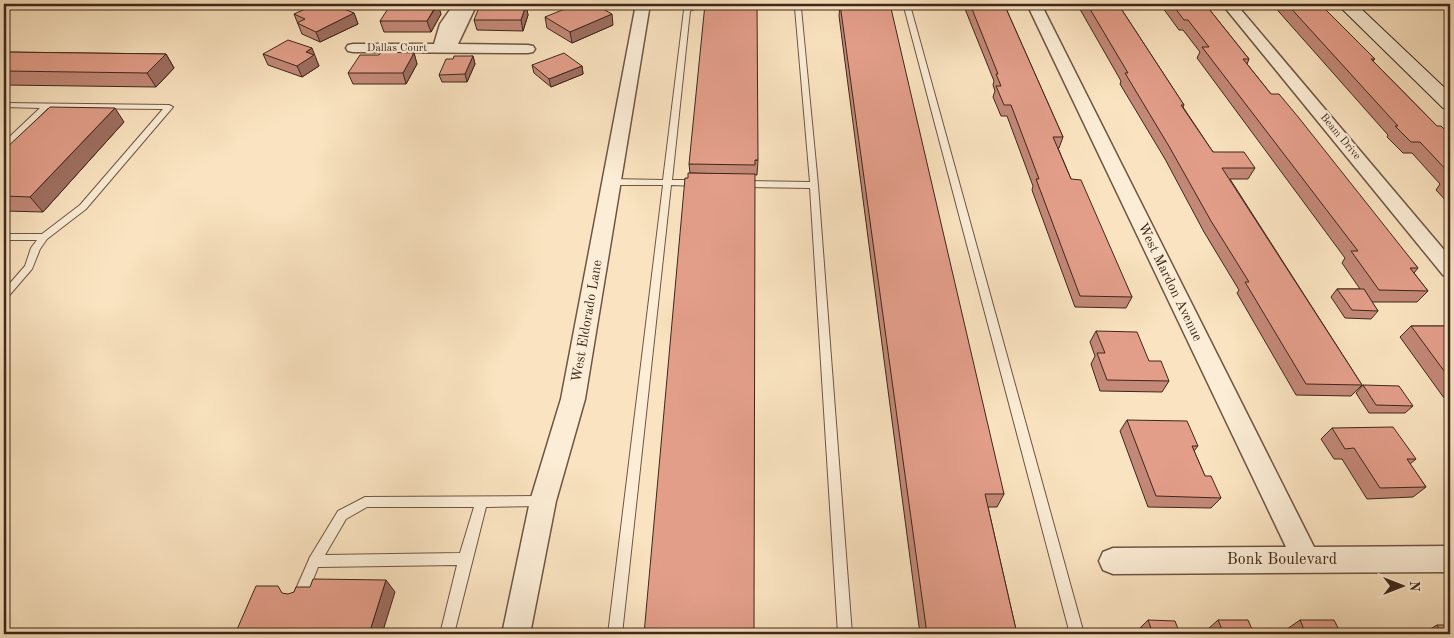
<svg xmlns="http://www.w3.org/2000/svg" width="1454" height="638" viewBox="0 0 1454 638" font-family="'Old Standard TT',serif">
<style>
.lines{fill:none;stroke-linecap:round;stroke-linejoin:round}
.service-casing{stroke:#6d5644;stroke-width:2}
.minor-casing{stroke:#6d5644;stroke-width:3}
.secondary-casing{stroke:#3e271a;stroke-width:2}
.service{fill:#fcedd6;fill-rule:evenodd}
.minor{fill:#fcedd6;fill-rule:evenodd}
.secondary{fill:#fcedd6;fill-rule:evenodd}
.wall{fill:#c38877;stroke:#3e271a}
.shaded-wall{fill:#9f6f61;stroke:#3e271a}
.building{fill:#e39e8a;stroke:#3e271a}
.labels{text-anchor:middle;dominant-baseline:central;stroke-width:4.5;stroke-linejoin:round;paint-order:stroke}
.far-street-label{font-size:11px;fill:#3e271a;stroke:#fcedd6}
.street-label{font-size:14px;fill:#3e271a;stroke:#fcedd6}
.near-street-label{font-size:16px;fill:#3e271a;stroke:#fcedd6}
</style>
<rect width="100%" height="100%" fill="#fae3c0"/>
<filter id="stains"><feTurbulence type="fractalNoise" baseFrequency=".004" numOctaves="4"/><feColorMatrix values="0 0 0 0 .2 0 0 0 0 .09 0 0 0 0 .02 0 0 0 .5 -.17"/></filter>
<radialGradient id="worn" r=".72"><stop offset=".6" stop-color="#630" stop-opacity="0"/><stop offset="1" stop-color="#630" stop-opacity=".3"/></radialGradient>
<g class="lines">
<g class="service-casing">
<path id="service" d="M693,4L719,5C710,10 700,5 690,11L672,180H699L703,183L699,186L671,185L622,634H608L663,185H612L608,182L612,179L663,180L684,10Z
M741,4H852L855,6L852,8H801L818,185L852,634H838L810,188L743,187L739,184L743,181L810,182L795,8L743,7L741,6Z
M877,4L910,5L1084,634H1070L904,7H875V5Z
M4,103L169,105L173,107L86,209L47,239L40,249L32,269L7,298L4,300V290L25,266L31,248L37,240H4V234H42L80,205L163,109L48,108L7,148H4V142L40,108L4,107Z
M542,496L546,497L548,501L546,505L542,506L486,507L454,634H440L457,565L318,567L304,603L299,604L294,603L292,598L310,557L338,511L365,497ZM367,507H474L460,553L325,555L346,519Z"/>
</g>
<g class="minor-casing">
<path id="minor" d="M454,4H474L475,8L458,44L528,45L533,46L535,49L533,52L528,53L353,52L348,51L346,48L348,45L353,44H434L440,24Z
M636,4H650L585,399L556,501L530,634H502L530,501L561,399Z
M1027,4H1041L1314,547L1450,546V572L1113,574L1103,570L1099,561L1103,552L1113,548L1286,547Z
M1222,4H1236L1450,257V277L1443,275Z"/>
</g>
<g class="secondary-casing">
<path id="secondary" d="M1337,4H1356L1450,93V110L1443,108Z"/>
</g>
<use href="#service" class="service"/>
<use href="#minor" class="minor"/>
<use href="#secondary" class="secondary"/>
</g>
<path class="wall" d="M840,4L1004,494L997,507H988L1017,634H920L839,16Z
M963,4H1004L1063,137L1059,148H1058L1071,179L1132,297L1126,308L1075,307L1032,190L1033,186L1007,116H1001L993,97L995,91L993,85L994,81Z
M1077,4H1118L1184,105L1183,107L1213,152L1255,168L1248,179H1230L1362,385L1351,396L1296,395L1237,293L1239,290L1204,232L1165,159L1120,84L1121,81Z
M1160,4H1205L1249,59L1247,64L1271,94L1418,268L1414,273L1428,291L1417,302H1372L1378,311L1371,319L1345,318L1331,297L1337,289H1360L1342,263L1345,258L1197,58L1200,52L1183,30H1179Z
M1272,4H1320L1375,59L1373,61L1437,126L1450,135V205L1436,190L1440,184L1412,153H1403L1387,137L1388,135Z
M526,5L528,15L523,31L477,30L474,20Z
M354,13L358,24L320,42L302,34L294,14Z
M441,14L431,32H384L380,21Z
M545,17L613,25L572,43L547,28Z
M4,52L166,54L174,68L156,87L4,85Z
M414,53L417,64L406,84H353L348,73L379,55Z
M263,54L317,59L316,60L319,66L302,77L268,65Z
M473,56L475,64L467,82H442L439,75L453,59Z
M532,65L582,66L583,74L551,87L534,73Z
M124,122L43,212L4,211V150Z
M758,160L757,175L690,173L689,164Z
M1411,326H1450V399L1444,398L1400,337Z
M1096,331L1149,361L1169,381L1162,392L1100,391L1091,364L1095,356L1090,342Z
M1363,385L1413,406L1405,413H1369L1356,393Z
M1127,420L1198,446L1194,451L1205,476L1221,498L1211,508L1148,507L1120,431Z
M1332,428L1416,459L1410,464L1426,487L1413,497L1367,499L1342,459H1334L1321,439Z
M1148,620L1180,634H1141L1139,629Z
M1218,620L1254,634H1210L1208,629Z
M1300,620L1341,634H1290L1287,629Z
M1437,625L1450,634H1422Z"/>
<path class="shaded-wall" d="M438,4L441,14L431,32L427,21Z
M526,5L528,15L523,31L521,20Z
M354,13L358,24L320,42L316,32Z
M612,14L613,25L572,43L570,32Z
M312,48L319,66L302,77L297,66L306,52Z
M414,53L417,64L406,84L403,73Z
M166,54L174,68L156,87L147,73Z
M473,56L475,64L467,82L465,74Z
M582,66L583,74L551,87L549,79Z
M115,108L124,122L43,212L30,197Z
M386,580L395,592L382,634H369Z"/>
<path class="building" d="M316,4H332L354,13L316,32L297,23L305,19L294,14Z
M391,4H437L427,21H380Z
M577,4H594L612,14L570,32L545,17Z
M705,4H757L758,160H755V165L689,164Z
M840,4H890L1004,494H985L1017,634H927Z
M970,4H1004L1063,137H1053L1071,179L1081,180L1132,297L1080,296L1036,179H1039L1011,105H1004L996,86H1001L996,74H998Z
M1087,4H1118L1184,105H1181L1213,152H1244L1255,168H1222L1362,385L1306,384L1245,282H1249L1211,221L1170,148L1125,73H1128Z
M1172,4H1205L1249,59H1243L1271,94H1279L1299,118L1418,268H1410L1428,291L1379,290L1351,251H1358L1202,47H1209L1188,20H1184Z
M1287,4H1320L1375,59H1371L1437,126H1441L1450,135V174L1420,142H1411L1395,126H1398Z
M480,5H526L521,20H474Z
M288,40L312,48L306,52L314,55L297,66L263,54Z
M4,52L166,54L147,73L4,71Z
M381,52L414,53L403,73H348L360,55H379Z
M564,53L582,66L549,79L532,65Z
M454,56H473L465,74L439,75L446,59H453Z
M50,107L115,108L30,197L4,196V150Z
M688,173L755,174L754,634H644L685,178H688Z
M1445,178H1450V184Z
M1337,289H1364L1378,311L1352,310Z
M1411,326H1450V379Z
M1096,331L1137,332L1149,361H1161L1169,381L1107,380L1097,353H1105Z
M1363,385L1399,386L1413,406L1376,405Z
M1127,420L1187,421L1198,446H1192L1205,476H1211L1221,498L1156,496Z
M1393,427L1416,459H1407L1426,487L1380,488L1354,448L1345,449L1332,428Z
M313,579L386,580L369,634H235L256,586H278L282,593L288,594L294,592L296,587H310Z
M1148,620L1175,621L1180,634H1153Z
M1218,620H1248L1254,634H1224Z
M1300,620H1334L1341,634H1306Z
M1437,625H1450V634H1442Z"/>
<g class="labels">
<g class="far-street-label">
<text x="397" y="48">Dallas Court</text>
<text transform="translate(1340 137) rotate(50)">Beam Drive</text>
</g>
<g class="street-label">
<text transform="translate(1170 282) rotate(64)">West Mardon Avenue</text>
<text transform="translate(587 321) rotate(-80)">West Eldorado Lane</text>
</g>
<g class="near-street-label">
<text x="1282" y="560">Bonk Boulevard</text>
</g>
</g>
<rect width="1454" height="638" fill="none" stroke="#fae3c0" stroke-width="20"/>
<rect x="5" y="5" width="1444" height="628" fill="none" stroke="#3e271a" stroke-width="2.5"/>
<rect x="10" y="10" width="1434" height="618" fill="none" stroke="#3e271a"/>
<g transform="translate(1402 586) rotate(90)" stroke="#fcedd6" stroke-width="4" paint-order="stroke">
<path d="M0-4L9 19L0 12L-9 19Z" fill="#3e271a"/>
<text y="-8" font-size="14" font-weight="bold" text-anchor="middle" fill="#3e271a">N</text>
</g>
<rect width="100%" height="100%" filter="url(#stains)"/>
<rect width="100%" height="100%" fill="url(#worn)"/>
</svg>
